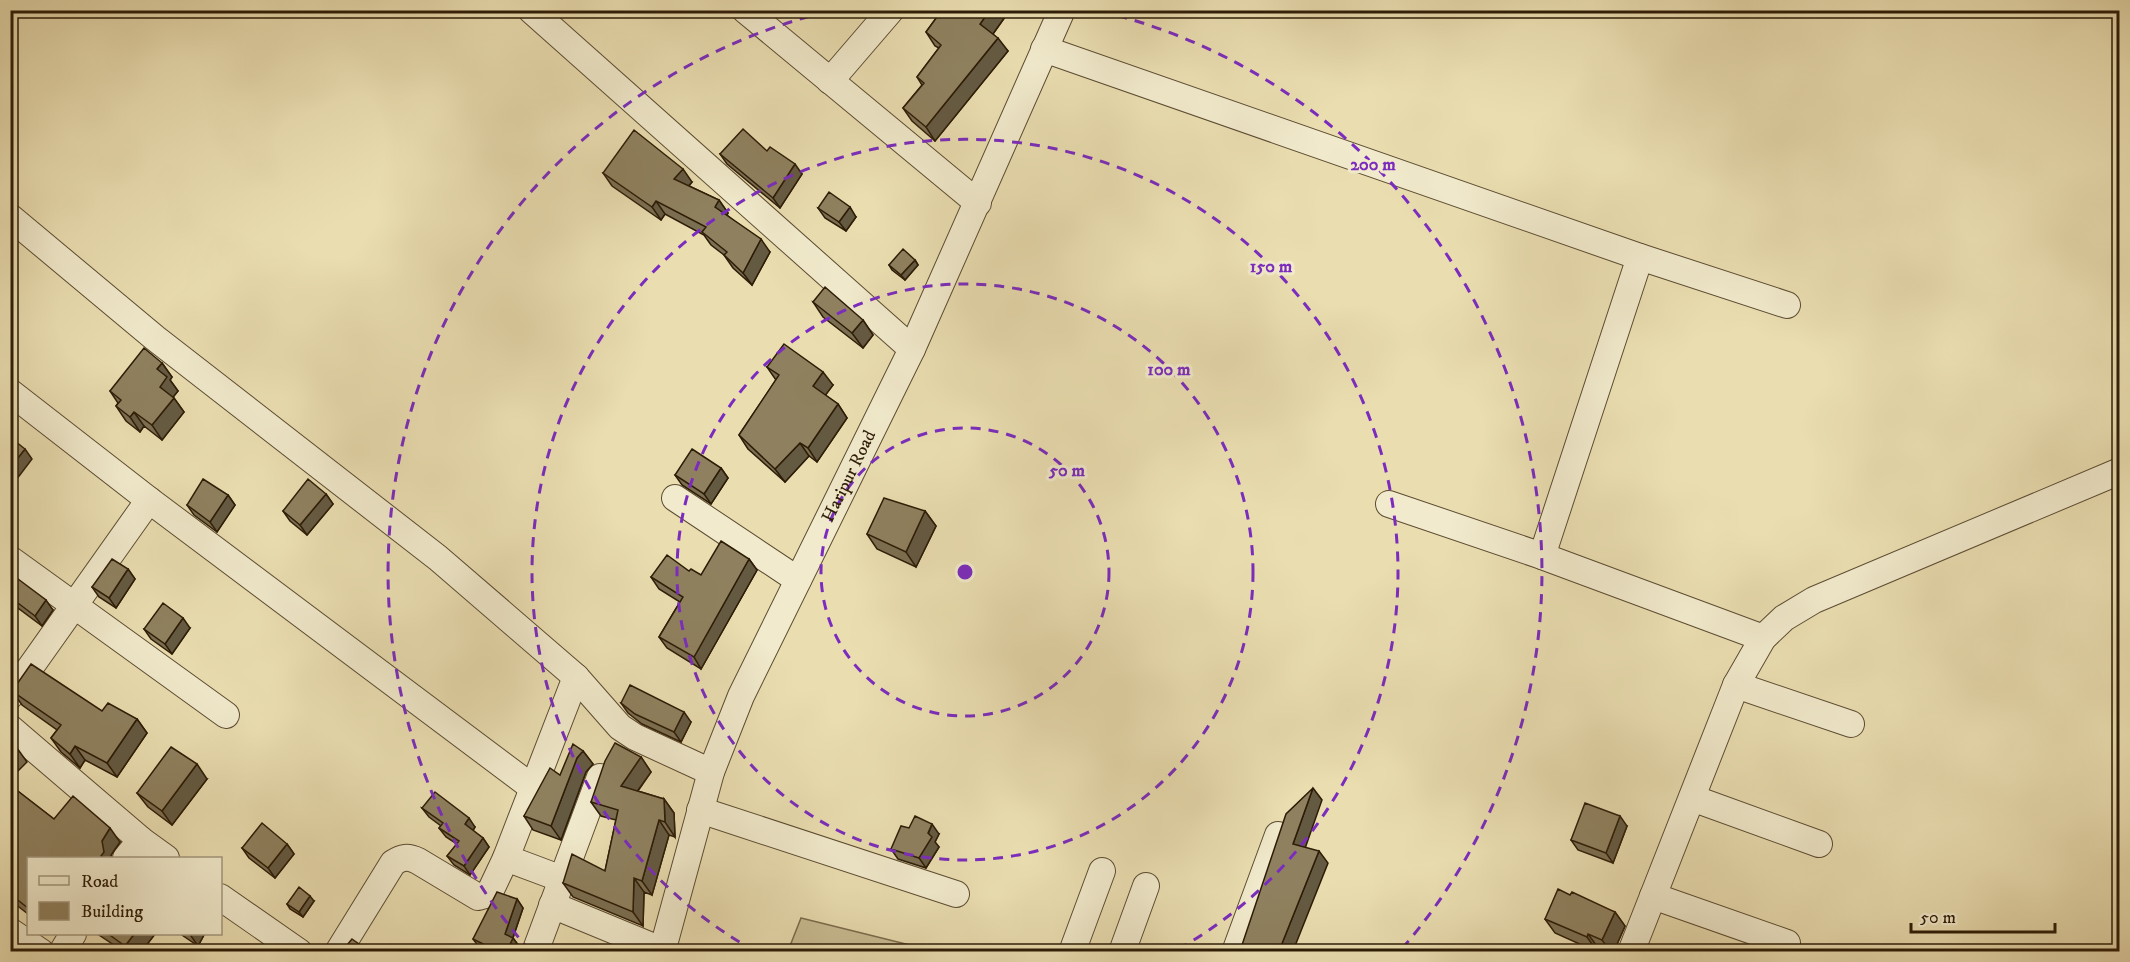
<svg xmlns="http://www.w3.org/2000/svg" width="2130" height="962" viewBox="0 0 2130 962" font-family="'IM FELL DW Pica',serif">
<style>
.green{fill:#cabd94;stroke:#7c6c4e;stroke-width:1.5}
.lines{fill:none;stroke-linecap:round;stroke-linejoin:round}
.minor-casing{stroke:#5c4c32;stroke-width:28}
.minor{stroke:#f1eacc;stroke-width:26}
.wall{fill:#7b6f52;stroke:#2d1c07;stroke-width:1.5}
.shaded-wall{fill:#645a42;stroke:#2d1c07;stroke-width:1.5}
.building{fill:#8f815f;stroke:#2d1c07;stroke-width:1.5}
.ring{fill:none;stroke:#7b2cbf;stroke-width:3;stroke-dasharray:10 8}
.labels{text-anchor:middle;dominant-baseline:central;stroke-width:6;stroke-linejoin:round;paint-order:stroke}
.street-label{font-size:18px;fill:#2d1c07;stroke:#f1eacc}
.centre{fill:#7b2cbf;stroke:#f1eacc;stroke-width:3}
.ring-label{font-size:18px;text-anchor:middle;font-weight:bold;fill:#7b2cbf;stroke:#f1eacc;stroke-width:6;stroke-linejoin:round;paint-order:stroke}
</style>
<rect width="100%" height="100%" fill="#eadeb1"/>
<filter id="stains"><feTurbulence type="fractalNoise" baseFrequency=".00333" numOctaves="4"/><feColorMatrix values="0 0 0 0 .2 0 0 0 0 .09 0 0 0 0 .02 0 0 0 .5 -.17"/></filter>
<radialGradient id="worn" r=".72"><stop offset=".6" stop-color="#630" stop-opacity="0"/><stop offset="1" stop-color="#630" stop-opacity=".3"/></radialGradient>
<path class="green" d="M801,918L934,951H788Z"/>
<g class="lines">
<g class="minor-casing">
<g id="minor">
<path d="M531,10L912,349"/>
<path d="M745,10L978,203"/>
<path d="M1044,49L1640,257L1787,305"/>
<path d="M830,81L891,10"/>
<path d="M10,217L155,338L438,558L576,677L620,727L635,737L711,772"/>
<path d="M10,392L149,500L533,788"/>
<path d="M675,498L798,580"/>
<path d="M1389,504L1542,556L1763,638"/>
<path d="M1542,556L1640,257"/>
<path d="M10,559L226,715"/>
<path d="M1736,685L1851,724"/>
<path d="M10,696L149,500"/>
<path d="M10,728L141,840L166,858"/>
<path d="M1692,798L1819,844"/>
<path d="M700,810L956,894"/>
<path d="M126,858L141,840"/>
<path d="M506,858L562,879"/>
<path d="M1653,896L1787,943"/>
<path d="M220,897L299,952"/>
<path d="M552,905L666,952"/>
<path d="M10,931L41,952"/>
<path d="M62,952L73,934"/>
<path d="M338,952L393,863C402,857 408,856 418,861L478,897L489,894L506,858L576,677"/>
<path d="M535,952L600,777"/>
<path id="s1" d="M662,952L711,772L741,696L912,349L1062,10"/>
<path d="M1072,952L1102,871"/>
<path d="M1122,952L1146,886"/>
<path d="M1235,952L1278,835"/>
<path d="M1631,952L1736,685L1763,638L1784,618L1814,600L2120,471"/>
</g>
</g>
<use href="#minor" class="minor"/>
</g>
<path class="wall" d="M942,10H1010L993,34L1008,51L935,141L912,121L903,108L922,85L917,77L939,48L935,46L926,32Z
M767,151L802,174L780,208L727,164L720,154Z
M603,173L692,182L689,186L719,200L728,213L727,215L770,252L752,285L733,268L724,255L711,245L704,235L665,214L661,220L612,186Z
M818,208L856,217L846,231L825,218Z
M915,260L918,265L905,280L892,270L889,265Z
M813,302L863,320L873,335L863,348L823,317Z
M162,363L172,377L170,380L178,391L173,397L184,412L162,440L144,426L140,432L126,421L116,406L118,403L110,391Z
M767,367L833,385L825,395L838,404L847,418L817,462L809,456L785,482L748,449L739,435L776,380Z
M721,468L728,478L711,504L682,485L675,475Z
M326,494L333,504L307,535L290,521L283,511Z
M228,495L235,505L217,532L194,515L187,505Z
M925,511L936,526L916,567L877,549L867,534Z
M749,559L757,570L701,669L667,648L659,637L680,602L659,589L651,577L689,571L701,575Z
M128,569L135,579L116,608L99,597L92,587Z
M10,573L53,610L42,626L10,602Z
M190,628L172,654L151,639L144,629Z
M12,691L137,719L147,733L117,777L85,760L80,768L61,752L51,738L57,730L22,705Z
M621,703L691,722L681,742L642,724L628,713Z
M10,743L17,748L27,762L10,779Z
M583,751L593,764L586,772L561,840L533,830L524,816L560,775Z
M641,757L651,772L638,791L664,799L674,813L675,837L669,835L652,895L644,892L643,926L573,897L563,883L605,871L616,820L601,816L591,802Z
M207,779L172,825L148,807L137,793Z
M10,785L54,819L120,842L111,855L112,858H28V914L10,900Z
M422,808L475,827L473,831L483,838L489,847L470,875L454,865L447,856L457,844L446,837L439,828L441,826L429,817Z
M1627,826L1613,863L1578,850L1571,840Z
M939,834L935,842L939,847L926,868L898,859L891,849Z
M287,844L294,854L275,878L249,858L242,848Z
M1570,895L1615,912L1625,926L1614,951H1604L1599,949L1597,951H1595L1555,933L1545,919Z
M517,899L523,908L513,938L519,946L517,951H487L479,947L473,939Z
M314,901L303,917L290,909L287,904Z
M96,933H155V934L142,951H123Z
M179,933H205L198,946Z"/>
<path class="shaded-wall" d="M990,10H1010L990,38L980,24Z
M998,38L1008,51L935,141L926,127Z
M795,164L802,174L780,208L773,198Z
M683,169L692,182L683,192L674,179Z
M719,200L728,213L724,220L715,207Z
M656,201L665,214L661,220L652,207Z
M850,207L856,217L846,231L839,222Z
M761,239L770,252L752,285L743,273Z
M915,260L918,265L905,280L901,275Z
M863,320L873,335L863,348L852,333Z
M162,363L172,377L170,380L178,391L170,401L160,387L157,369Z
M823,372L833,385L822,400L813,386Z
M174,398L184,412L162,440L152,425Z
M838,404L847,418L817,462L808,448Z
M134,412L144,426L140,432L130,417Z
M800,443L809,456L785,482L775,469Z
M25,449L32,459L13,484L10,481V468Z
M721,468L728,478L711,504L704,494Z
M326,494L333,504L307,535L300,525Z
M228,495L235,505L217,532L210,522Z
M925,511L936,526L916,567L906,552Z
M749,559L757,570L701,669L694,657Z
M128,569L135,579L116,608L109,598Z
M46,600L53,610L42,626L35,616Z
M183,618L190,628L172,654L165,644Z
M684,712L691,722L681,742L674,732Z
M137,719L147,733L117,777L107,763Z
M75,746L85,760L80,768L70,754Z
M583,751L593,764L586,772L561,840L551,826L577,758Z
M641,757L651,772L631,800L621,786Z
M197,764L207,779L172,825L162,811Z
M1313,788L1322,800L1302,857L1293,844Z
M664,799L674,813L675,837L665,822Z
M1620,816L1627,826L1613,863L1606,853Z
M469,818L475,827L471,833L465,824Z
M659,820L669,835L652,895L642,881Z
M932,824L939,834L935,842L939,847L926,868L919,858Z
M110,828L120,842L111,855L112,858H103L101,856L102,841Z
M483,838L489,847L470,875L464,866Z
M287,844L294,854L275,878L268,868Z
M1319,851L1328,863L1293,951H1279Z
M634,878L644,892L643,926L633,912Z
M310,896L314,901L303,917L299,912Z
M517,899L523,908L512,940L513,938L519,946L517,951H507L505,934Z
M1615,912L1625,926L1614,951H1610L1602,940Z
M135,933H155V934L142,951H129L125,946Z
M192,933H205L198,946L191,936Z
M1588,934L1599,949L1597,951L1587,937Z"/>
<path class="building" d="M942,10H990L980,24L998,38L926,127L903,108L924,83L917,77L941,45L926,32Z
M743,129L767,151L770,147L795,164L773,198L720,154Z
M634,130L683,169L674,179L719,200L715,207L761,239L743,273L724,255L727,252L702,232L706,227L656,201L652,207L603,173Z
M829,192L850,207L839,222L818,208Z
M903,249L915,260L901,275L889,265Z
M825,287L863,320L852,333L813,302Z
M784,344L823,372L813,386L838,404L808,448L800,443L775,469L739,435L779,375L767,367Z
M144,348L162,363L157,369L167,377L160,387L174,398L152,425L134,412L130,417L116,406L121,400L110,391Z
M10,437L25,449L10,468Z
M692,449L721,468L704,494L675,475Z
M203,479L228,495L210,522L187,505Z
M308,479L326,494L300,525L283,511Z
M884,498L925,511L906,552L867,534Z
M721,541L749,559L694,657L659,637L683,597L651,577L667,555L689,571L691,569L701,575Z
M112,559L128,569L109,598L92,587Z
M10,573L46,600L35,616L10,597Z
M163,603L183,618L165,644L144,629Z
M31,664L102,711L108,703L137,719L107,763L75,746L70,754L51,738L61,725L12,691Z
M630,685L684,712L674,732L635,714L621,703Z
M10,743L17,748L10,755Z
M615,743L641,757L621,786L664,799L665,822L659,820L642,881L634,878L633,912L563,883L572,854L605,871L618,810L591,802L605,761Z
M573,744L583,751L577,758L551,826L524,816L550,768L560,775Z
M171,747L197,764L162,811L137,793Z
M10,785L54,819L73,796L110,828L102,841L104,852L101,856L104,858H28V908L10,894Z
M1313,788L1293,844L1319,851L1279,951H1240L1286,814Z
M435,792L469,818L465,824L483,838L464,866L447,856L459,841L439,828L443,823L422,808Z
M1585,803L1620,816L1606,853L1571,840Z
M915,816L932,824L928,833L932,837L919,858L891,849L901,826L909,828Z
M262,823L287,844L268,868L242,848Z
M299,887L310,896L299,912L287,904Z
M1558,889L1570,895L1572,892L1615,912L1602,940L1588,934L1587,937L1545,919Z
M497,892L517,899L505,934L513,938L507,951H497L473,939Z
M107,933H135L125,946Z
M352,939L369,951H342Z
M1189,945L1206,951H1186Z"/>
<g class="ring">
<circle cx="965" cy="572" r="144"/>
<circle cx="965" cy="572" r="288"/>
<path d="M755 951A433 433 0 1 1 1175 951"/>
<path d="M530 951A577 577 0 0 1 830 11M1100 11A577 577 0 0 1 1400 951"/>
</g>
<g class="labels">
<g class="street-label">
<text stroke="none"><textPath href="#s1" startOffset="513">Haripur Road</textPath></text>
</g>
</g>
<circle cx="965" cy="572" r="9" class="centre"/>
<g class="ring-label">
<text x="1373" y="170">200 m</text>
<text x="1271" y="272">150 m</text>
<text x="1169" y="375">100 m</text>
<text x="1067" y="476">50 m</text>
</g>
<rect width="2130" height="962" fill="none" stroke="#eadeb1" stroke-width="36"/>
<rect x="12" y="12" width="2106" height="938" fill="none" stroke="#2d1c07" stroke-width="3"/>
<rect x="18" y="18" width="2094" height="926" fill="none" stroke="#2d1c07" stroke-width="1.5"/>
<rect x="27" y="857" width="195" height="78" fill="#f1eacc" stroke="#a3987d" stroke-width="1.5"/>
<rect x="39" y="876" width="30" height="9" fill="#f1eacc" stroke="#a3987d" stroke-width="1.5"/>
<text x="81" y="887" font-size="18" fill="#2d1c07">Road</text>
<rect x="39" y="902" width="30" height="18" fill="#8f815f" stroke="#a3987d" stroke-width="1.5"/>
<text x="81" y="917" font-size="18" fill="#2d1c07">Building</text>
<path d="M1911 923v9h144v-9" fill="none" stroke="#2d1c07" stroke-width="3"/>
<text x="1920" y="923" font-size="18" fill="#2d1c07" stroke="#f1eacc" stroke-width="4.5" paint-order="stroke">50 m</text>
<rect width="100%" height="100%" filter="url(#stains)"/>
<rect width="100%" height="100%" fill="url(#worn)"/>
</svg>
